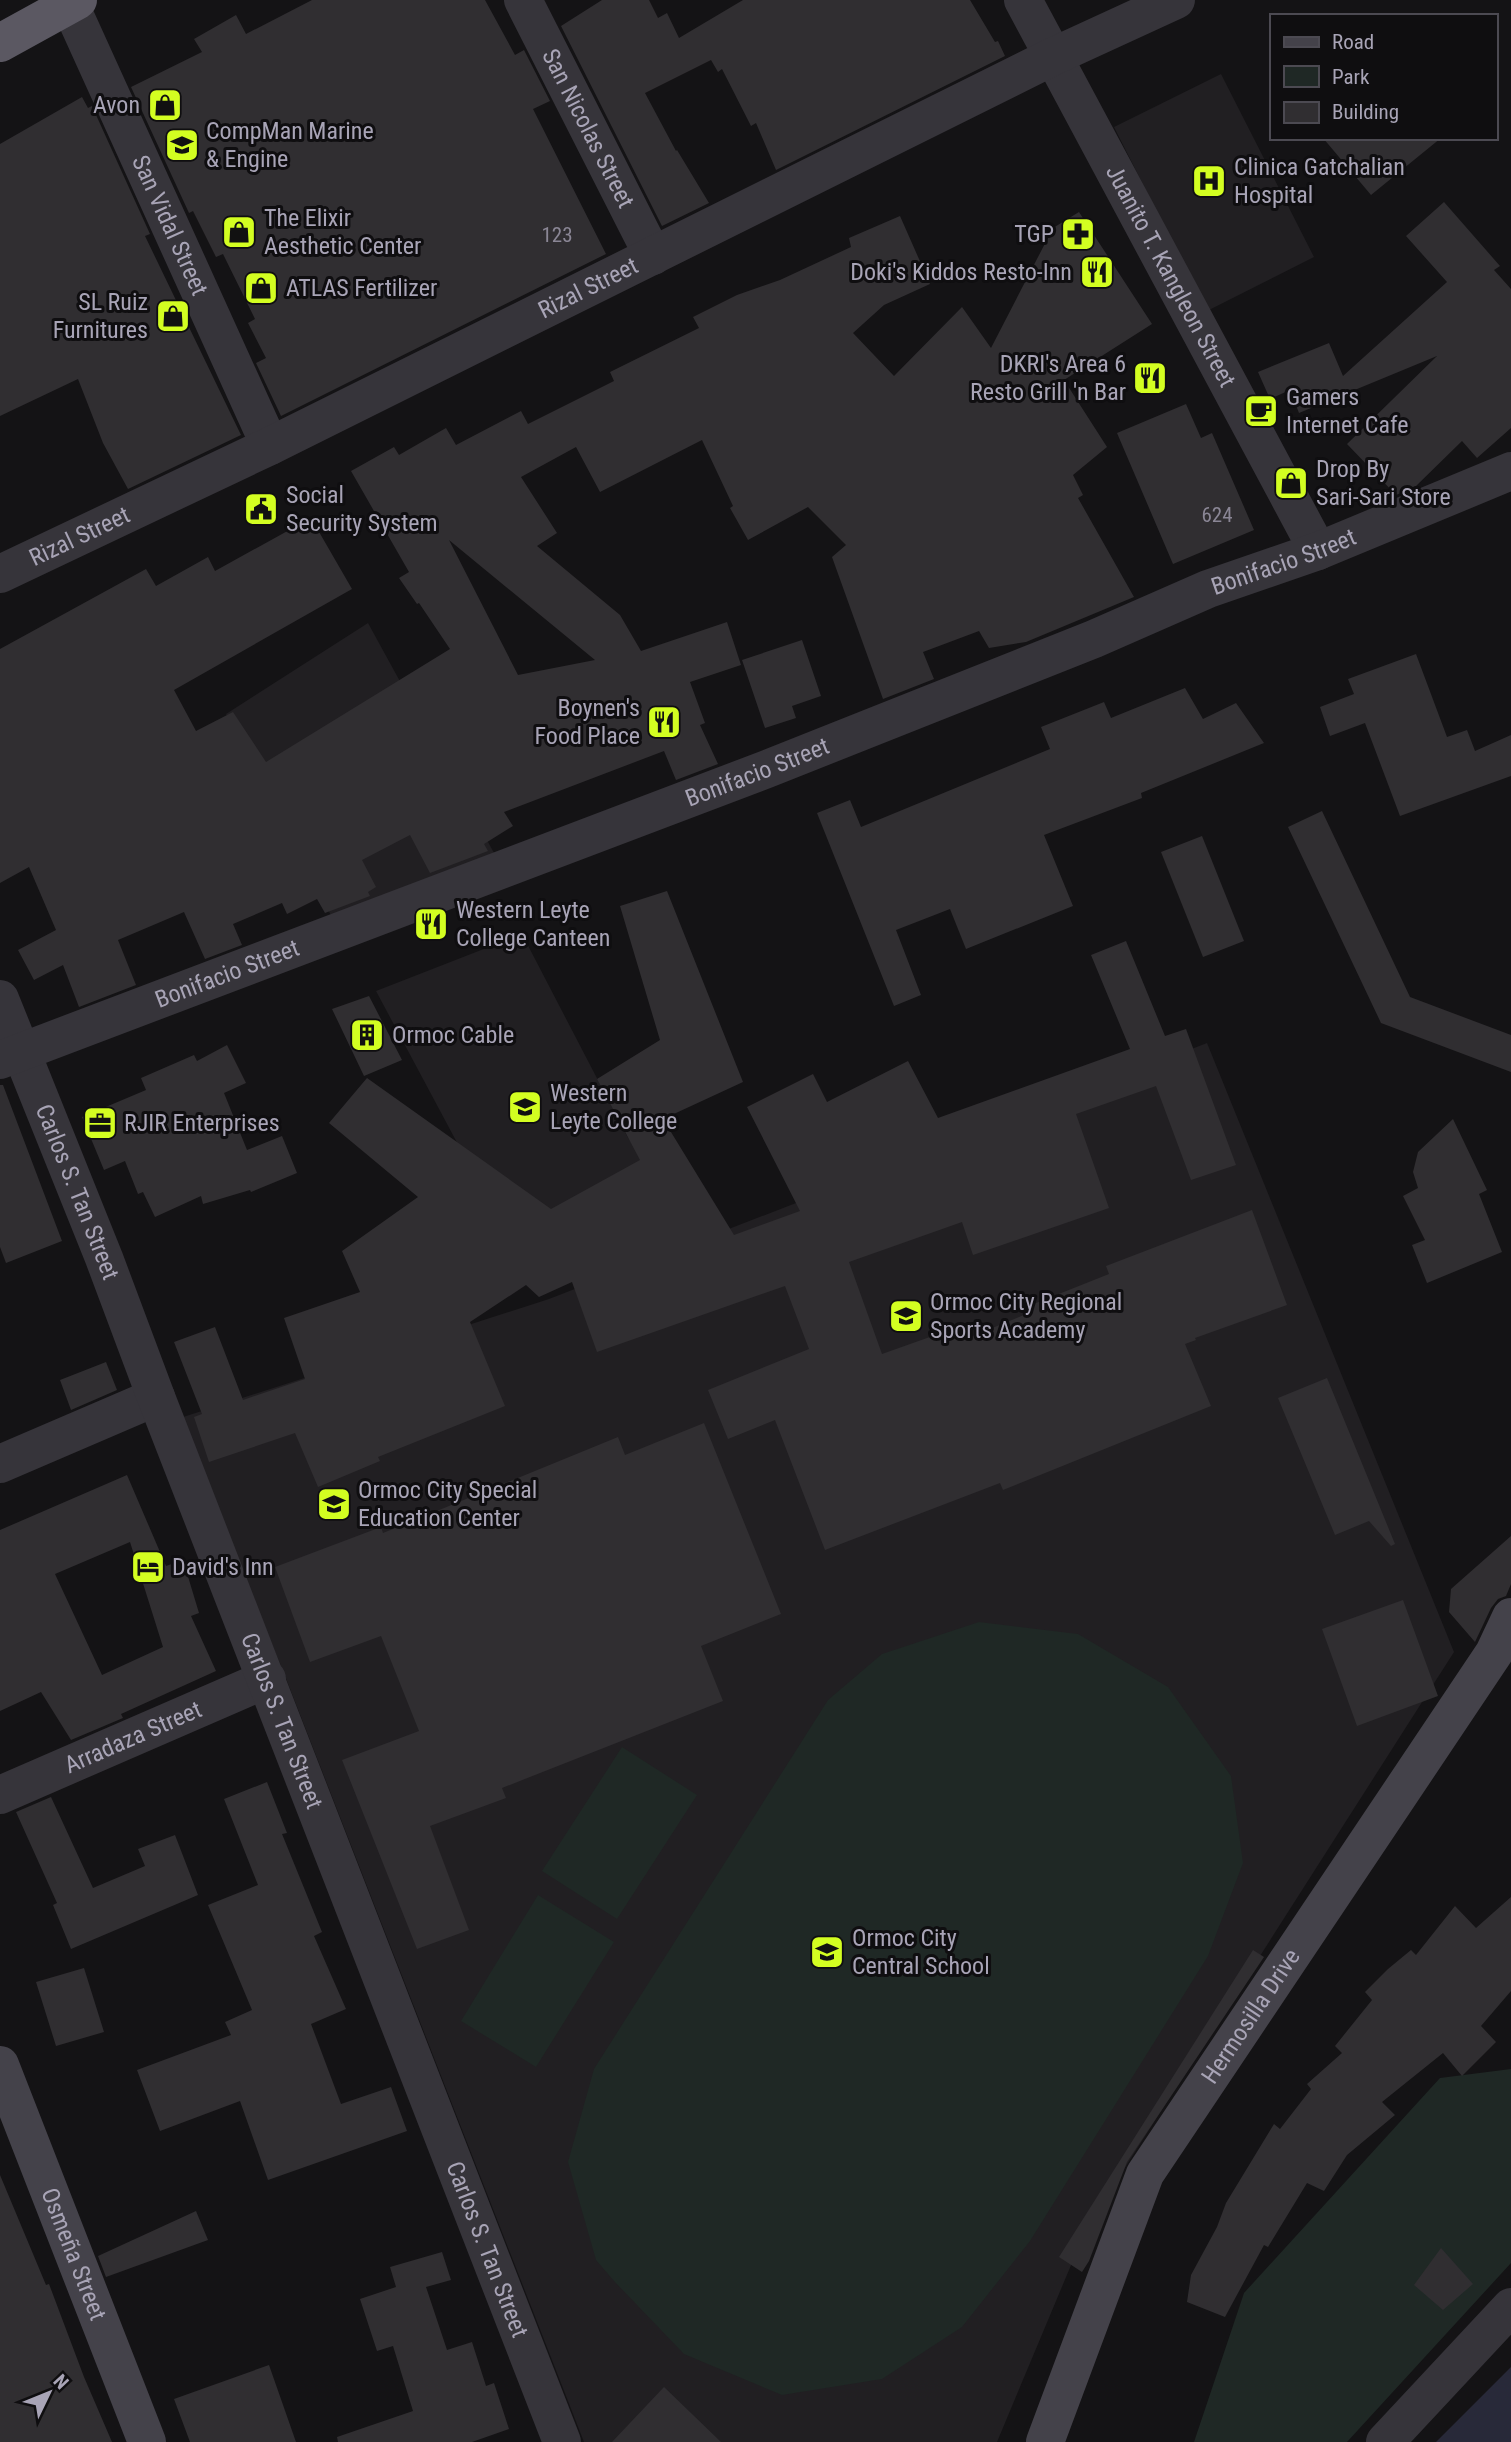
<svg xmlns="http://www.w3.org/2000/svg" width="1511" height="2442" viewBox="0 0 1511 2442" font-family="'Roboto Condensed',sans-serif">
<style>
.built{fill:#211f22}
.green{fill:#1f2825}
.water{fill:#282939}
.building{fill:#302e31;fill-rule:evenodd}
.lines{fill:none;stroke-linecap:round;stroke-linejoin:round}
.minor{stroke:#36343a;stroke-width:38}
.tertiary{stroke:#36343a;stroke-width:38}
.secondary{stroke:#44424a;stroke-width:38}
.trunk{stroke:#5b5862;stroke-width:38}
.labels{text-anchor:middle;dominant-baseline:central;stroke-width:6;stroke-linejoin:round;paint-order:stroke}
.number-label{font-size:21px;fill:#8a8695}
.poi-label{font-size:24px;fill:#a8a4b6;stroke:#0f0e10;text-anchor:start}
.street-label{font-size:24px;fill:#a8a4b6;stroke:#0f0e10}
</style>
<rect width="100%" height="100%" fill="#141315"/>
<path class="built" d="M1221,74L1314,257L1207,311L1114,127Z
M368,623L499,862L336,925L226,714Z
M522,934L627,1136L684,1222L531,1281L376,991Z
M1207,1043L1454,1652L1087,2227L997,2442H584L285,1676L180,1418L549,1299Z"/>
<path class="green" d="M979,1622L1078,1634L1168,1687L1231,1776L1243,1863L1208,1956L1030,2241L962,2327L882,2379L782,2395L684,2354L614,2281L596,2260L568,2162L594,2069L828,1700L882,1654Z
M622,1747L697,1795L617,1919L542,1871Z
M538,1895L614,1942L536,2067L461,2021Z
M1511,2069V2263L1347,2442H1194L1244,2293L1440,2078Z"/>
<path class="water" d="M1511,2367V2442H1436Z"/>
<path class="building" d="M312,0H485L515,55L524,50L550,101L533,109L606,254L281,416L256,363L266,358L248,323L255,319L223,254L216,257L193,211L189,213L131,87L202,52L194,39L236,15L246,34Z
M602,0H649L658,18L667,13L679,38L743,0H970L995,42L998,41L1005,56L776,170L756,123L751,126L722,69L718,72L711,60L645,93L676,151L677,150L709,203L662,226L561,26Z
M82,97L88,108L92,106L150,234L145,236L241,435L128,489L103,443L78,379L0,416V144Z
M1323,138H1441L1371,195Z
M1444,202L1500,266L1494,270L1511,289V428L1477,458L1462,441L1415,487L1396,495L1347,444L1437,356L1299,413L1290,390L1270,399L1258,372L1329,343L1343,376L1447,282L1406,236Z
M1079,212L1152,324L1064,380L1107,447L1073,475L1083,495L1078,498L1134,597L1026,642L989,648L979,631L923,652L934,679L883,699L832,557L846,545L808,507L748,540L730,508L733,506L702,440L600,492L576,447L521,477L557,533L537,546L620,615L641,651L727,622L741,665L690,682L705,723L700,725L718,764L676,780L664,751L504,812L513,826L484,844L488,851L430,873L410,835L362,860L376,887L368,892L370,896L325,913L317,899L287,914L282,903L233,924L242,945L205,959L184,912L118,940L136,985L79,1007L63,965L34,980L18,950L56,930L29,867L0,883V649L146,569L156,586L208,557L215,571L311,518L352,589L174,690L196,731L233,712L266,762L450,649L419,603L417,604L399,578L409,572L351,471L394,447L399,455L446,428L456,445L521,411L528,424L614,381L610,372L699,328L693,317L737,295L780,280L851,247L849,238L900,216L930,284L884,305L853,333L894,376L962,307L991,348L1053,228ZM449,540L595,660L518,675Z
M1186,404L1201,438L1212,433L1254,530L1173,564L1117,433Z
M802,640L821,696L792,706L796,718L765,728L742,660Z
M1416,654L1447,737L1467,730L1475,751L1511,735V776L1400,816L1365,723L1330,736L1320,707L1354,694L1348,679Z
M1185,688L1203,719L1236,703L1264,743L1141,793L1142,798L1044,835L1073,906L966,949L950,909L896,930L921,995L894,1006L817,813L850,800L861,827L1050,749L1041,727L1104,702L1111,718Z
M1322,811L1410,997L1511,1035V1072L1381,1023L1288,827Z
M1202,836L1244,941L1203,957L1161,852Z
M667,891L743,1082L663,1119L734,1235L800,1211L747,1107L813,1074L827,1102L908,1061L938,1118L1130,1049L1091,955L1126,941L1165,1036L1186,1029L1236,1165L1191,1180L1156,1086L1076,1114L1109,1208L973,1255L962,1222L849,1262L882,1354L958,1327L963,1340L1029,1313L1026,1307L1109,1274L1106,1266L1252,1210L1287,1305L1195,1338L1196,1340L1185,1344L1211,1406L1003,1490L1000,1483L825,1550L775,1420L728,1439L708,1390L809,1349L785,1286L597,1352L572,1282L539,1297L526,1285L470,1322L505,1406L378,1457L380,1461L318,1487L295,1433L209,1462L194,1417L202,1414L174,1342L215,1327L243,1400L305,1379L284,1318L360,1292L342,1251L418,1197L329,1123L367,1078L551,1209L640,1160L597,1079L660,1040L620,906Z
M369,996L402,1060L364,1076L332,1009Z
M227,1045L246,1083L224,1093L247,1150L282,1136L297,1173L251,1192L250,1190L203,1204L201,1196L155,1217L143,1192L138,1194L125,1161L104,1170L82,1117L146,1090L141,1078L194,1055L197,1061Z
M0,1085H3L62,1241L6,1263L0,1247Z
M1453,1119L1487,1190L1479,1194L1502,1252L1427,1283L1412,1245L1425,1240L1403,1196L1418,1188L1413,1172L1418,1152Z
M106,1362L117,1390L71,1410L60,1380Z
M1327,1378L1395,1544L1391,1546L1369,1521L1335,1535L1278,1398Z
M704,1423L781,1614L701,1646L723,1701L502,1788L506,1798L430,1826L469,1930L417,1949L342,1760L419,1731L381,1636L310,1662L275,1567L381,1527L383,1533L618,1437L625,1455Z
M127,1475L166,1566L183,1560L199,1613L191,1616L216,1671L121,1714L123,1718L71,1740L41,1692L0,1711V1530ZM130,1542L163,1647L102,1675L55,1574Z
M1511,1536V1584L1506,1596L1498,1599L1491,1608L1475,1642L1449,1612L1451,1589Z
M1403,1600L1438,1696L1357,1726L1322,1629Z
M267,1782L287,1833L282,1834L322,1932L314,1936L346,2009L311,2024L341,2104L391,2087L407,2131L268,2180L240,2101L160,2131L137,2070L231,2035L225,2022L252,2010L208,1905L258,1885L224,1799Z
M51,1797L93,1888L145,1866L138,1849L175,1835L198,1895L71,1949L53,1905L57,1903L16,1812Z
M1511,1897V1991L1481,2026L1496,2042L1462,2076L1443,2053L1382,2102L1395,2115L1347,2155L1324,2191L1307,2183L1268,2247L1264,2245L1225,2317L1187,2302L1191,2275L1217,2227L1226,2203L1274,2124L1280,2129L1311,2089L1307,2084L1342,2053L1335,2046L1372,2000L1365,1992L1388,1969L1411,1950L1416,1955L1455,1906L1476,1928Z
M1253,1950L1264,1957L1127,2162L1089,2261L1082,2272L1059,2257Z
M84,1968L104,2032L56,2046L36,1982Z
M0,2175L46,2285L49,2284L84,2377L112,2442H0Z
M196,2211L208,2240L106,2277L98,2256Z
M1441,2248L1473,2284L1443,2310L1414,2285Z
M442,2252L451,2280L426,2287L447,2350L472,2342L486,2386L494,2383L509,2429L472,2442H338L337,2437L413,2411L393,2346L377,2351L360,2299L396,2287L390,2267Z
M269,2365L296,2442H190L174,2399Z
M664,2387L721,2442H612Z"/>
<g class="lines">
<g class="minor">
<path id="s1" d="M523,0L653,256"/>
<path id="s2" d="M1023,0L1318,551"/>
<path id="s3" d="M70,5L270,446"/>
<path d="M0,1464L156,1397"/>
<path id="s4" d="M0,1795L267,1679"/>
<path d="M1385,2442L1511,2307"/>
</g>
<g class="tertiary">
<path id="s5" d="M0,574L270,446L1052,57L1176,0"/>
<path id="s6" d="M0,999L104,1258L156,1397L562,2442"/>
<path id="s7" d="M0,1060L767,769L1094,639L1208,589L1318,551L1511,471"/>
</g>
<g class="secondary">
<path id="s8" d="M0,2065L147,2442"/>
<path id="s9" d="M1045,2442L1145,2174L1494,1653L1511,1617"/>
</g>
<path class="trunk" d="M0,43L78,0"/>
</g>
<defs>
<g id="shop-square" transform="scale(1.75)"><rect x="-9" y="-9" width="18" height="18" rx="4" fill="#d3fe21" stroke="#0f0e10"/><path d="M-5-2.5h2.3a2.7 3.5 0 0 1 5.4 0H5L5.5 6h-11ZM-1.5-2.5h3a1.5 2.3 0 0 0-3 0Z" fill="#111"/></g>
<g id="university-square" transform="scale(1.75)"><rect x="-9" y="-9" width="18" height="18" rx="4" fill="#d3fe21" stroke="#0f0e10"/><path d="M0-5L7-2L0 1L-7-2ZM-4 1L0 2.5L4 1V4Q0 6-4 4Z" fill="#111"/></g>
<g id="hospital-square" transform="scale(1.75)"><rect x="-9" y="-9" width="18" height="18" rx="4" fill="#d3fe21" stroke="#0f0e10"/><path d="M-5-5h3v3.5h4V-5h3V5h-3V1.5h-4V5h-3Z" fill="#111"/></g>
<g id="pharmacy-square" transform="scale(1.75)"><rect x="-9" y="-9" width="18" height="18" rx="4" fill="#d3fe21" stroke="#0f0e10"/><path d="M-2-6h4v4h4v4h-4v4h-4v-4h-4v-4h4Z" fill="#111"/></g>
<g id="restaurant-square" transform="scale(1.75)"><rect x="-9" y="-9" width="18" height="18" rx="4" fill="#d3fe21" stroke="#0f0e10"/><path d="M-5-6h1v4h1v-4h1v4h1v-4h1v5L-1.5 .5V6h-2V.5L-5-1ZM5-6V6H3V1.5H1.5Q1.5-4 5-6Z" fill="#111"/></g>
<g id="cafe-square" transform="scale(1.75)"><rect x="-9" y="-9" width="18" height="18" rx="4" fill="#d3fe21" stroke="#0f0e10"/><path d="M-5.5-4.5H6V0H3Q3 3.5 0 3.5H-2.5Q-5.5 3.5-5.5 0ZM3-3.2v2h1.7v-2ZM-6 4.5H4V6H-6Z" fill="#111"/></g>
<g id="civic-square" transform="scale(1.75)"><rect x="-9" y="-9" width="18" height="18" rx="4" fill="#d3fe21" stroke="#0f0e10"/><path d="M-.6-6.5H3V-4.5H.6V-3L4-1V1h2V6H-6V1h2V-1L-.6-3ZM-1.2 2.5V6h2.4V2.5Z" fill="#111"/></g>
<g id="building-square" transform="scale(1.75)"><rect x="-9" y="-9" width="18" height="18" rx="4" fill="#d3fe21" stroke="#0f0e10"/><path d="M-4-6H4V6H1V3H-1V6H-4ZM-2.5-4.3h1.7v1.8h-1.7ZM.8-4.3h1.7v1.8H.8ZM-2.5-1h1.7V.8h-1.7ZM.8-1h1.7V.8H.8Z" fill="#111"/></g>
<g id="office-square" transform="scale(1.75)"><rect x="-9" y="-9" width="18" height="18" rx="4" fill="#d3fe21" stroke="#0f0e10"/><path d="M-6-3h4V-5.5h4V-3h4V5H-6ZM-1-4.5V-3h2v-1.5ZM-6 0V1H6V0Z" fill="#111"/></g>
<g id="school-square" transform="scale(1.75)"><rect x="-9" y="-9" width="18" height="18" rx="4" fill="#d3fe21" stroke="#0f0e10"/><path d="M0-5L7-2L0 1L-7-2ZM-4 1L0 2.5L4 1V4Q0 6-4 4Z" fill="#111"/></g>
<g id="hotel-square" transform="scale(1.75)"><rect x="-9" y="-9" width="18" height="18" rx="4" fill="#d3fe21" stroke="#0f0e10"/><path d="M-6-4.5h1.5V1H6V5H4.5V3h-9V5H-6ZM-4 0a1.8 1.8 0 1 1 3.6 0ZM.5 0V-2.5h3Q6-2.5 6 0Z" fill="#111"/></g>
</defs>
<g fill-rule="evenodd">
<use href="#shop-square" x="165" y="105"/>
<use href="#university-square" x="182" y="145"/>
<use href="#hospital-square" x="1209" y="181"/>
<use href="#shop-square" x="239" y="232"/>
<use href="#pharmacy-square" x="1078" y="234"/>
<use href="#restaurant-square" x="1097" y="272"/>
<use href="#shop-square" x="261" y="288"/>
<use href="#shop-square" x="173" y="316"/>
<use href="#restaurant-square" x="1150" y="378"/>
<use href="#cafe-square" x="1261" y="411"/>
<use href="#shop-square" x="1291" y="483"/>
<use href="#civic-square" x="261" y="509"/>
<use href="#restaurant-square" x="664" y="722"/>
<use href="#restaurant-square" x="431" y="924"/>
<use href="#building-square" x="367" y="1035"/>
<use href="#university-square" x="525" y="1107"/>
<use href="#office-square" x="100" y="1123"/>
<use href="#school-square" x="906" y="1316"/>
<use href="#school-square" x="334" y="1504"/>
<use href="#hotel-square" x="148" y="1567"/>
<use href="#school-square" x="827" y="1952"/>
</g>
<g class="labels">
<g class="number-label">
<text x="557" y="235">123</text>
<text x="1217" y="515">624</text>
</g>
<g class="poi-label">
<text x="140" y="105" text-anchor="end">Avon</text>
<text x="206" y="131">CompMan Marine<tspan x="206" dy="28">&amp; Engine</tspan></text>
<text x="1234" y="167">Clinica Gatchalian<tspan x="1234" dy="28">Hospital</tspan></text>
<text x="264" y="218">The Elixir<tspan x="264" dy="28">Aesthetic Center</tspan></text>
<text x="1054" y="234" text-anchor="end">TGP</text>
<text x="1072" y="272" text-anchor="end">Doki's Kiddos Resto-Inn</text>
<text x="286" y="288">ATLAS Fertilizer</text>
<text x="148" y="302" text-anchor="end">SL Ruiz<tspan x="148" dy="28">Furnitures</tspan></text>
<text x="1126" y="364" text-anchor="end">DKRI's Area 6<tspan x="1126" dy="28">Resto Grill 'n Bar</tspan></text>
<text x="1286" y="397">Gamers<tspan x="1286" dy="28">Internet Cafe</tspan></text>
<text x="1316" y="469">Drop By<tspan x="1316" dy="28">Sari-Sari Store</tspan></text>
<text x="286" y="495">Social<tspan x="286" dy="28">Security System</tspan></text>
<text x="640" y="708" text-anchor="end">Boynen's<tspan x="640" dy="28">Food Place</tspan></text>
<text x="456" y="910">Western Leyte<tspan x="456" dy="28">College Canteen</tspan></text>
<text x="392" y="1035">Ormoc Cable</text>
<text x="550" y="1093">Western<tspan x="550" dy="28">Leyte College</tspan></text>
<text x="124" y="1123">RJIR Enterprises</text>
<text x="930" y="1302">Ormoc City Regional<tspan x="930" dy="28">Sports Academy</tspan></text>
<text x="358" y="1490">Ormoc City Special<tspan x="358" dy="28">Education Center</tspan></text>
<text x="172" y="1567">David's Inn</text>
<text x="852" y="1938">Ormoc City<tspan x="852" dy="28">Central School</tspan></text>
</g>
<g class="street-label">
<text stroke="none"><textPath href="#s1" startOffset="144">San Nicolas Street</textPath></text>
<text stroke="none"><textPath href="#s3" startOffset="242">San Vidal Street</textPath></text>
<text stroke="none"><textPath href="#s2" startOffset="313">Juanito T. Kangleon Street</textPath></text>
<text stroke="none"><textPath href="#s5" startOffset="654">Rizal Street</textPath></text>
<text stroke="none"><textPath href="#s5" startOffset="88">Rizal Street</textPath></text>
<text stroke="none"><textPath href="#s7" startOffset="1377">Bonifacio Street</textPath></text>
<text stroke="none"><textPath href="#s7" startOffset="810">Bonifacio Street</textPath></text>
<text stroke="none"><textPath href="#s7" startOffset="243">Bonifacio Street</textPath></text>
<text stroke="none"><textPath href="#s6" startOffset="208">Carlos S. Tan Street</textPath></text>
<text stroke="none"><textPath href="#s6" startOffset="775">Carlos S. Tan Street</textPath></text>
<text stroke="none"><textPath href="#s4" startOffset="145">Arradaza Street</textPath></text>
<text stroke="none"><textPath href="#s9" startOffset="476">Hermosilla Drive</textPath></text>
<text stroke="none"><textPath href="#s6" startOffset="1342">Carlos S. Tan Street</textPath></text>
<text stroke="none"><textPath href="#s8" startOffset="203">Osmeña Street</textPath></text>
</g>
</g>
<rect x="1270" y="14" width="228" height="126" fill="#0f0e10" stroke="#4c4a52" stroke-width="2"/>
<rect x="1284" y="37" width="35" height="10" fill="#44424a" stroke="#4c4a52" stroke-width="2"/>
<text x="1332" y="49" font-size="21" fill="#a8a4b6">Road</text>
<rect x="1284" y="66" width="35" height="21" fill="#1f2825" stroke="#4c4a52" stroke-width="2"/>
<text x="1332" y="84" font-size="21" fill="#a8a4b6">Park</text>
<rect x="1284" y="102" width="35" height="21" fill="#302e31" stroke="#4c4a52" stroke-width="2"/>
<text x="1332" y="119" font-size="21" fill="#a8a4b6">Building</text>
<g transform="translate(49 2393) rotate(47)" stroke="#0f0e10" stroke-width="5" paint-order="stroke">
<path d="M0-5L12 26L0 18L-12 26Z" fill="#a8a4b6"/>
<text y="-10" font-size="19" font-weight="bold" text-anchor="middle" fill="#a8a4b6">N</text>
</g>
</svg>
